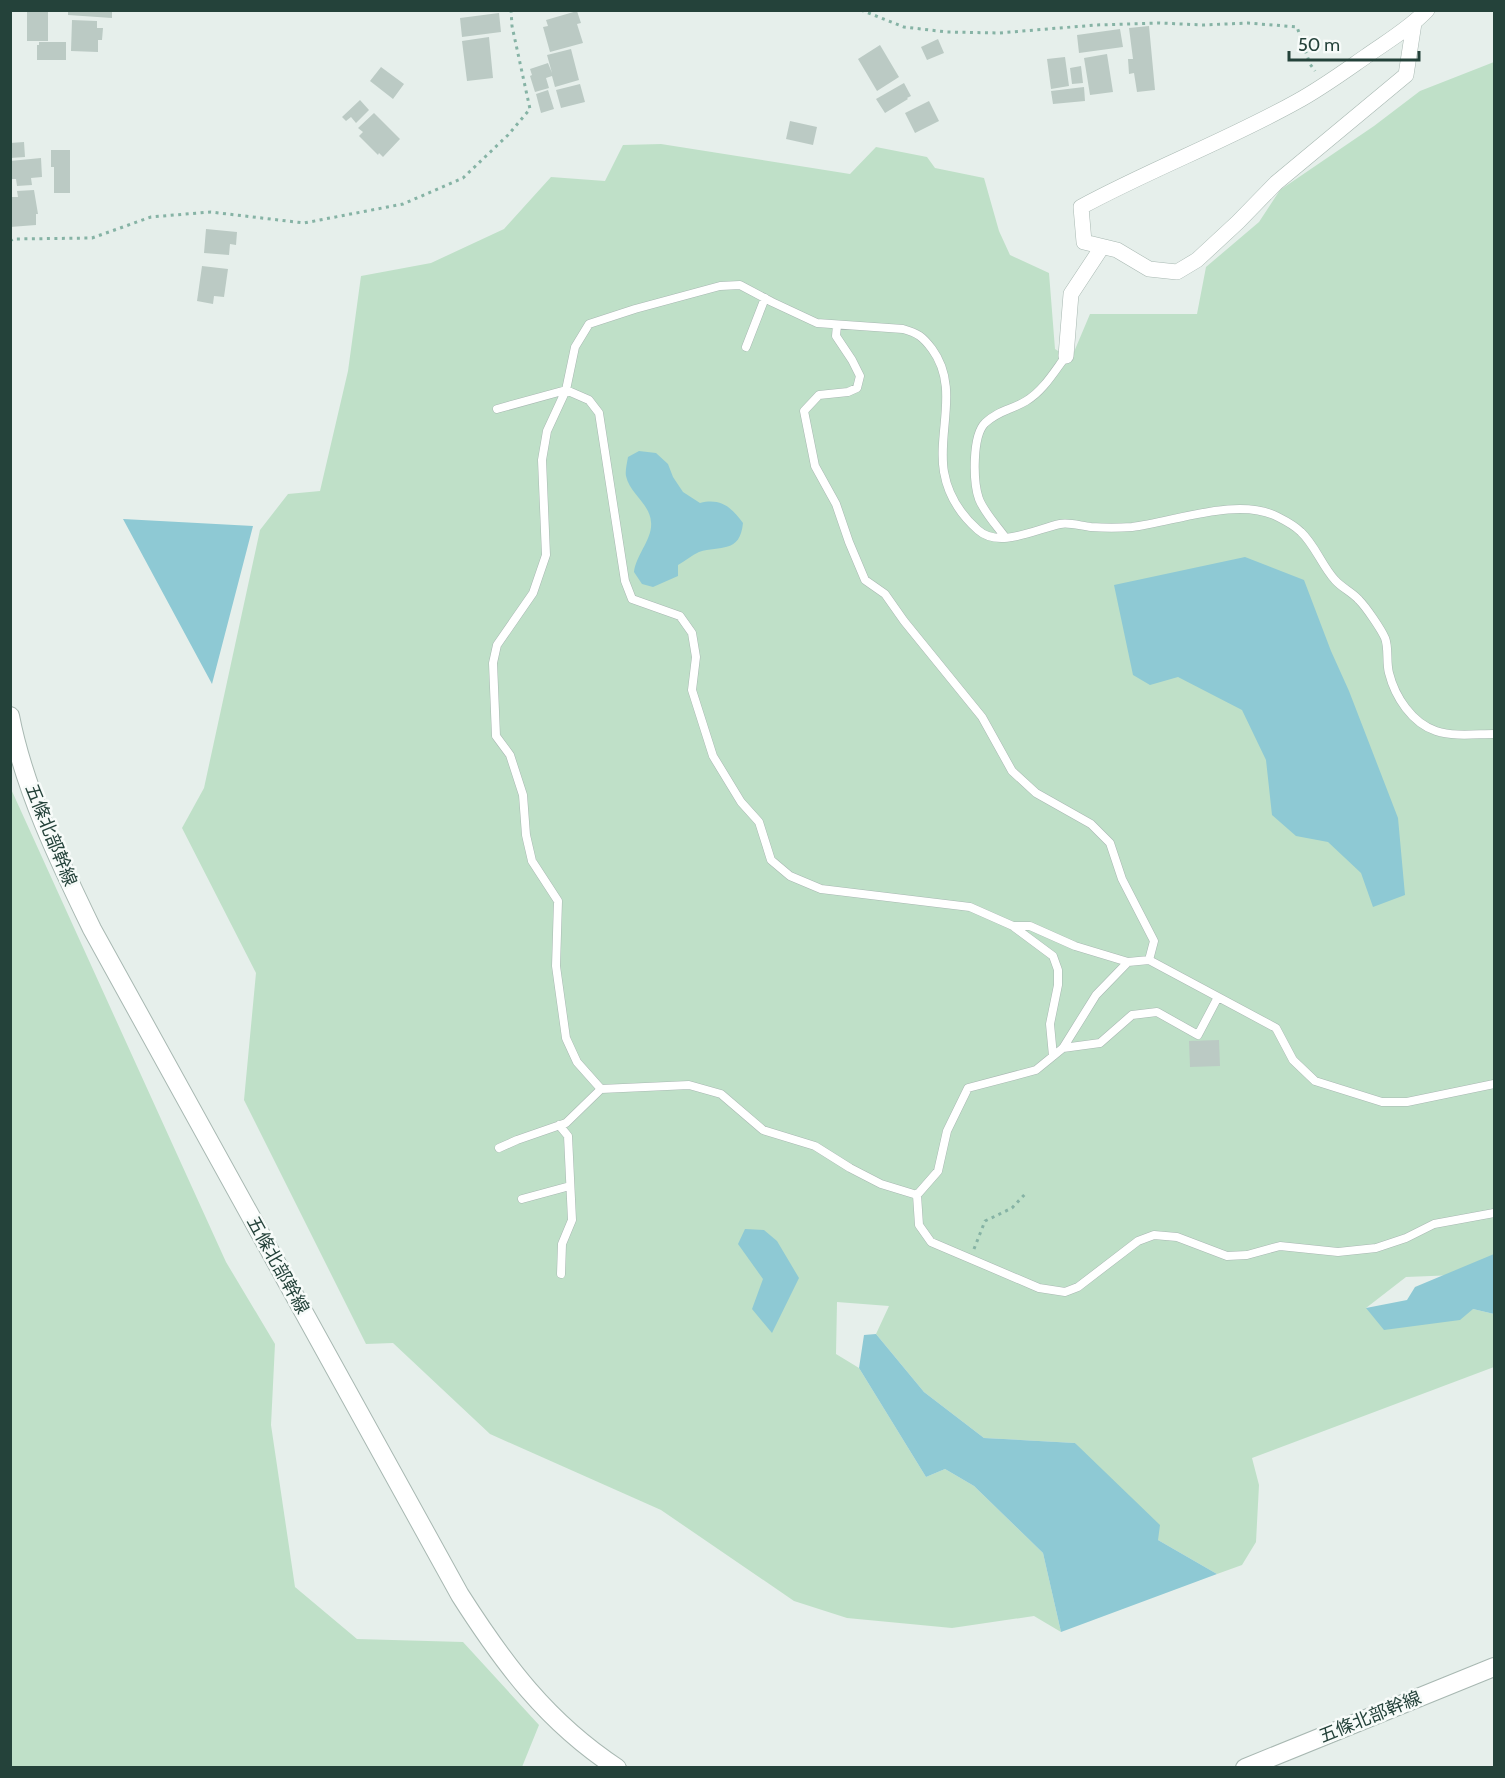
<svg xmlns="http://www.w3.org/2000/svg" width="1505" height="1778" viewBox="0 0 1505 1778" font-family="Cabin,'Noto Sans JP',sans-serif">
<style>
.green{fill:#bfe0c8}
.water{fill:#8ec9d4}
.building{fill:#bbcac4}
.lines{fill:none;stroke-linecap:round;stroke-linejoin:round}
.service-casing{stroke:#a8b8b2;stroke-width:9}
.minor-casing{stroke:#a8b8b2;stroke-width:16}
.tertiary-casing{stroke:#a8b8b2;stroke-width:20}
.path{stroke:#86b3a5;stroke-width:3;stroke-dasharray:3 4.5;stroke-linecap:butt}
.service{stroke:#fff;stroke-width:8}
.minor{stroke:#fff;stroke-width:15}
.tertiary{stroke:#fff;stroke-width:18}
.labels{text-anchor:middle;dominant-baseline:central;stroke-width:5;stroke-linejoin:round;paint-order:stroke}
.street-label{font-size:18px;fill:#24423a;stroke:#f7fbf9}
</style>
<rect width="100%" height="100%" fill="#e6efeb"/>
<path class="green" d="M1494,62V1269L1481,1274L1406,1277L1366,1308L1473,1309L1494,1314V1367L1252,1458L1259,1485L1256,1542L1242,1565L1217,1574L1158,1540L1075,1443L984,1438L924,1392L876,1334L889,1306L837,1302L836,1354L859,1368L926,1477L945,1469L974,1486L1043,1553L1061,1632L1034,1616L952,1628L847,1618L794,1601L661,1510L490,1434L393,1343L366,1344L244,1100L256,973L182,828L204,788L260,530L288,494L320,491L348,371L361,276L431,263L504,229L551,177L605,181L623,145L661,144L850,174L876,147L927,157L935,168L984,178L999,231L1010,255L1049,273L1055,349L1071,359L1090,314H1197L1206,267L1259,222L1280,190L1374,126L1420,91Z
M11,789L226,1262L275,1344L271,1425L295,1587L357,1639L463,1642L539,1725L522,1767H11Z"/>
<path class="water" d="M639,451L656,453L668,464L673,477L683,492L700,503C721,498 731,507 743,523C740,554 720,545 699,552C692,555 685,561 678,565V576L653,587L642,584L634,572C636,555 653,538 651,522C650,504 630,494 626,476C625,471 627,463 628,457Z
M123,519L253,526L212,684Z
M1245,557L1304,580L1331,651L1349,691L1398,818L1405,895L1373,907L1361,873L1328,842L1296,836L1272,815L1266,760L1242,710L1178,677L1150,685L1133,675L1114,585Z
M745,1229L764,1230L777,1241L799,1278L772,1333L752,1309L763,1279L738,1244Z
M1494,1254V1314L1473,1309L1460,1320L1384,1330L1366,1308L1407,1300L1415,1287Z
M876,1334L924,1392L984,1438L1075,1443L1160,1525L1158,1540L1217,1574L1061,1632L1043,1553L974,1486L945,1469L926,1477L859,1368L864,1335Z"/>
<path class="building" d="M27,10H48V41H27Z
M68,10H112V18L68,15Z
M577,11L581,23L577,24L583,43L550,52L543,27L548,26L546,20Z
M499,13L501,32L462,37L460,18Z
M72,20L97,21V28H103L102,40H98V52L71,51Z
M1149,26L1155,90L1137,92L1134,73L1129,74L1128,59H1133L1129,28Z
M1120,29L1123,47L1079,53L1077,35Z
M489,37L493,78L467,81L462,41Z
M938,39L944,53L927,60L921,47Z
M39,42H66V60H37V45H39Z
M880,45L899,77L877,91L858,59Z
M571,49L579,80L555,87L552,76L546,78L549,88L535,92L530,76L532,75L530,69L548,63L552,73L547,55Z
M1107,54L1113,92L1090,95L1084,58Z
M1065,57L1069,86L1051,89L1047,59Z
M1081,66L1083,83L1072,84L1070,68Z
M381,67L404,84L393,99L370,81Z
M904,83L911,96L907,98L908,99L885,113L876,99Z
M580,84L585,102L561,108L556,90Z
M1084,87L1085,101L1053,104L1051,91Z
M548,90L554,109L541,113L536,94Z
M360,100L369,110L356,123L351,117L346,121L342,117Z
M929,101L939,121L915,133L905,113Z
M374,113L400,139L383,157L379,153L378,155L359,136L363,132L358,128Z
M790,121L817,127L813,145L786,139Z
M24,142L25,157L10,158V143Z
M51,150H70V193H54V167H51Z
M41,158L42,177L31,178L32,185L17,186L16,179H10V161Z
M34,190L38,214H36V225L10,227V197H18L17,191Z
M206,229L237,232L236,245L230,244L229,255L204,253Z
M202,266L228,269L224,297L214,296L213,304L197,301Z
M1219,1040L1220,1066L1190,1067L1189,1041Z"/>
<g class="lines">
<g class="service-casing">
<path id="service" d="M837,325L836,336L852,360L860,376L857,388L848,392L819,395L804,411L815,466L836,504L849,542L865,580L885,594L904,621L982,717L1012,771L1036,793L1091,824L1110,843L1122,879L1154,941L1149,960
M746,347L765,298
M497,409L566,390L589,400L599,413L625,581L632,599L680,616L692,633L696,657L692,690L713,756L741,802L759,822L771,860L790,876L821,889L970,907L1013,926H1030L1075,946L1128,962
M1005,537C997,526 984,512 979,499C973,482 972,436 985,423C999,410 1011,410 1026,401C1043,391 1054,372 1066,356
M1014,927L1053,956L1058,970V985L1050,1024L1053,1056
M1063,1048L1100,1043L1132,1015L1157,1012L1198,1035L1218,997
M601,1089L577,1062L566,1038L556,966L558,901L532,861L526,835L523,795L510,755L496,736L493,663L497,645L533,593L546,555L542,460L547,431L566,390L575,347L589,324L635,309L720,286L740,285L772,302L817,323L903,329C918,333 923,337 932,349C960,387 937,432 944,472C948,495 961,515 978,530C999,549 1036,529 1060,524C1069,522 1081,526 1091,527C1104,528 1119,528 1132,527C1174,522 1239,496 1278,517C1286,521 1295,526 1301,532C1315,545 1322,566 1335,580C1342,588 1352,592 1359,600C1366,607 1381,629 1385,638C1389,648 1386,662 1389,673C1395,697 1412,723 1436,731C1454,737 1476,734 1494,734
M559,1125L568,1136L572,1220L562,1244L561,1274
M499,1148L517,1140L566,1123L601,1089L689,1085L721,1094L763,1130L815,1146L850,1168L881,1184L917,1195L938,1171L947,1131L968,1088L1036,1070L1063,1048L1096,995L1128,962L1149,960L1276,1028L1293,1060L1315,1081L1382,1102H1407L1494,1084
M917,1195L919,1225L931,1242L1039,1288L1065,1292L1078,1287L1138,1241L1154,1235L1177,1237L1227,1256L1247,1255L1280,1246L1338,1252L1376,1248L1406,1238L1434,1224L1494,1213
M522,1199L570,1186"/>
</g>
<g class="minor-casing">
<path id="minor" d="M1414,23L1406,75L1276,183L1238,222L1197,260L1177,272L1149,269L1117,250L1084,242L1081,207C1151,169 1226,141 1296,102C1320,89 1342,73 1365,57C1386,42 1409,29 1427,10
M1066,356L1071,294L1102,247"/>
</g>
<g class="tertiary-casing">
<path id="tertiary" d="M10,716C24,789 60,863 92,929L460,1595C504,1664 547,1722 617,1768
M1245,1768L1494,1667"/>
</g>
<path class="path" d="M861,10L904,27L947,32L999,33L1096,25L1160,23L1203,25L1248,23L1297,27L1310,64L1315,71
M10,241L13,239L92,238L151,217L211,212L304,223L403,204L463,178L508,135L530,109L512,26L511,10
M974,1249L985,1221L1012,1208L1027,1192"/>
<use href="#service" class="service"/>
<use href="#minor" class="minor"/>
<use href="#tertiary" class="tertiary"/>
</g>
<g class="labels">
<g class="street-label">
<text transform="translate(51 835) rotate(68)">五條北部幹線</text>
<text transform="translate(278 1265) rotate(61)">五條北部幹線</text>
<text transform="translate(1370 1717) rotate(-22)">五條北部幹線</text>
</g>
</g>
<rect width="1505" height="1778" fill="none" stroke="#24423a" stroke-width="24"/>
<path d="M1289 51v9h130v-9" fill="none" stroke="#24423a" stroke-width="3"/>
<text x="1298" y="51" font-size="18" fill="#24423a" stroke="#f7fbf9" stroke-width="4.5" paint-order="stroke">50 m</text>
</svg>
